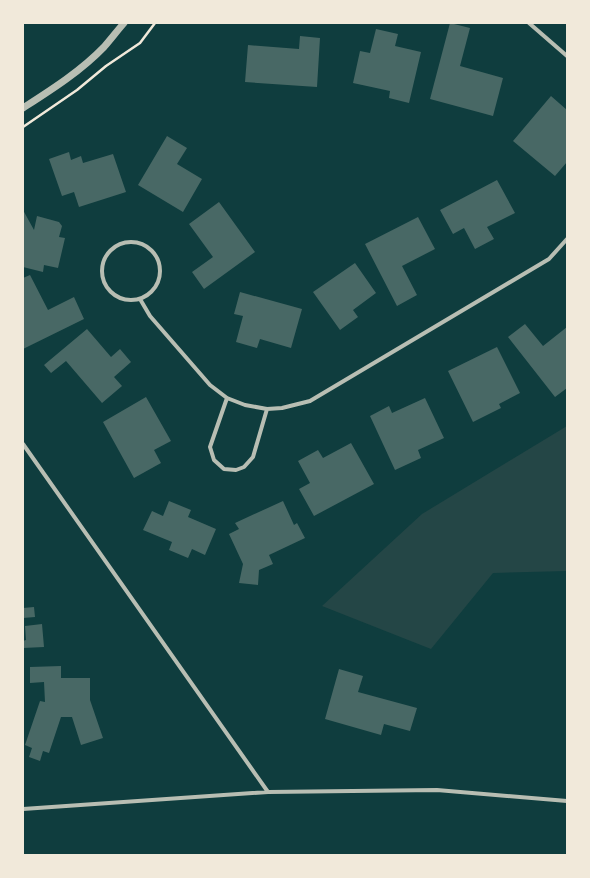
<svg xmlns="http://www.w3.org/2000/svg" width="590" height="878" viewBox="0 0 590 878" font-family="'Libre Baskerville',serif">
<style>
.green{fill:#244646}
.building{fill:#486865}
.lines{fill:none;stroke-linecap:round;stroke-linejoin:round}
.path{stroke:#f1e9da;stroke-width:2.5}
.minor{stroke:#b8beb3;stroke-width:4}
.tertiary{stroke:#b8beb3;stroke-width:7}
</style>
<rect width="100%" height="100%" fill="#0f3d3e"/>
<path class="green" d="M567,426V571L493,573L431,649L322,606L422,514Z"/>
<path class="building" d="M450,23L470,28L460,66L503,78L493,116L430,99Z
M376,29L398,34L395,46L421,52L409,103L389,98L390,91L353,83L360,51L370,53Z
M300,36L320,38L317,87L245,82L248,45L299,49Z
M551,96L567,110V162L555,176L513,141Z
M167,136L187,148L177,164L202,179L183,212L138,185Z
M69,152L71,160L81,156L83,163L113,154L126,192L79,207L74,192L62,196L49,159Z
M497,180L515,213L487,227L494,239L475,249L464,228L453,234L440,210Z
M219,202L255,252L204,289L192,272L213,257L189,224Z
M23,210L34,230L37,216L59,222L62,226L59,237L65,238L58,268L44,265L43,272L23,267Z
M418,217L435,249L402,266L417,295L397,306L365,244Z
M355,263L376,293L353,310L358,317L340,330L313,292Z
M30,275L48,310L74,297L84,319L23,349V278Z
M240,292L302,309L291,348L260,339L257,348L236,342L243,316L234,314Z
M525,324L543,346L567,327V388L555,397L508,337Z
M87,329L111,357L120,349L131,362L114,377L122,386L102,403L66,361L51,373L44,365Z
M497,347L520,393L499,404L501,408L473,422L448,371Z
M146,397L171,441L154,450L161,463L134,478L103,422Z
M425,398L444,438L418,450L421,458L395,470L370,416L389,406L392,413Z
M351,443L374,484L314,516L299,489L310,483L298,461L318,450L323,458Z
M169,501L191,510L188,517L216,529L205,555L192,549L188,558L169,550L172,542L143,530L152,511L163,516Z
M283,501L294,525L297,523L305,538L269,555L273,564L259,570L258,585L239,583L243,564L229,534L239,529L235,523Z
M34,607L35,617L23,618V608Z
M42,624L44,647L23,648V641L26,640L25,626Z
M61,666V678H90V700L103,738L81,745L72,717H61L49,753L43,751L40,761L29,757L32,748L25,745L40,701L45,702L44,682L30,683V667Z
M339,669L363,676L358,692L417,708L410,731L384,724L381,735L325,719Z"/>
<g class="lines">
<path class="path" d="M23,127L77,90L106,66L140,43L155,23"/>
<path class="minor" d="M529,23L567,56
M102 271a29 29 0 1 1 58 0a29 29 0 1 1-58 0Z
M140,299L150,316L210,385L227,398L245,405L267,409L282,408L310,401L549,259L567,239
M227,398L210,447L214,460L224,469L236,470L244,467L253,457L267,409
M23,444L268,792
M23,809L268,792L437,790L567,801"/>
<path class="tertiary" d="M23,108C51,90 81,71 104,47C111,39 117,31 124,23"/>
</g>
<rect width="590" height="878" fill="none" stroke="#f1e9da" stroke-width="48"/>
</svg>
